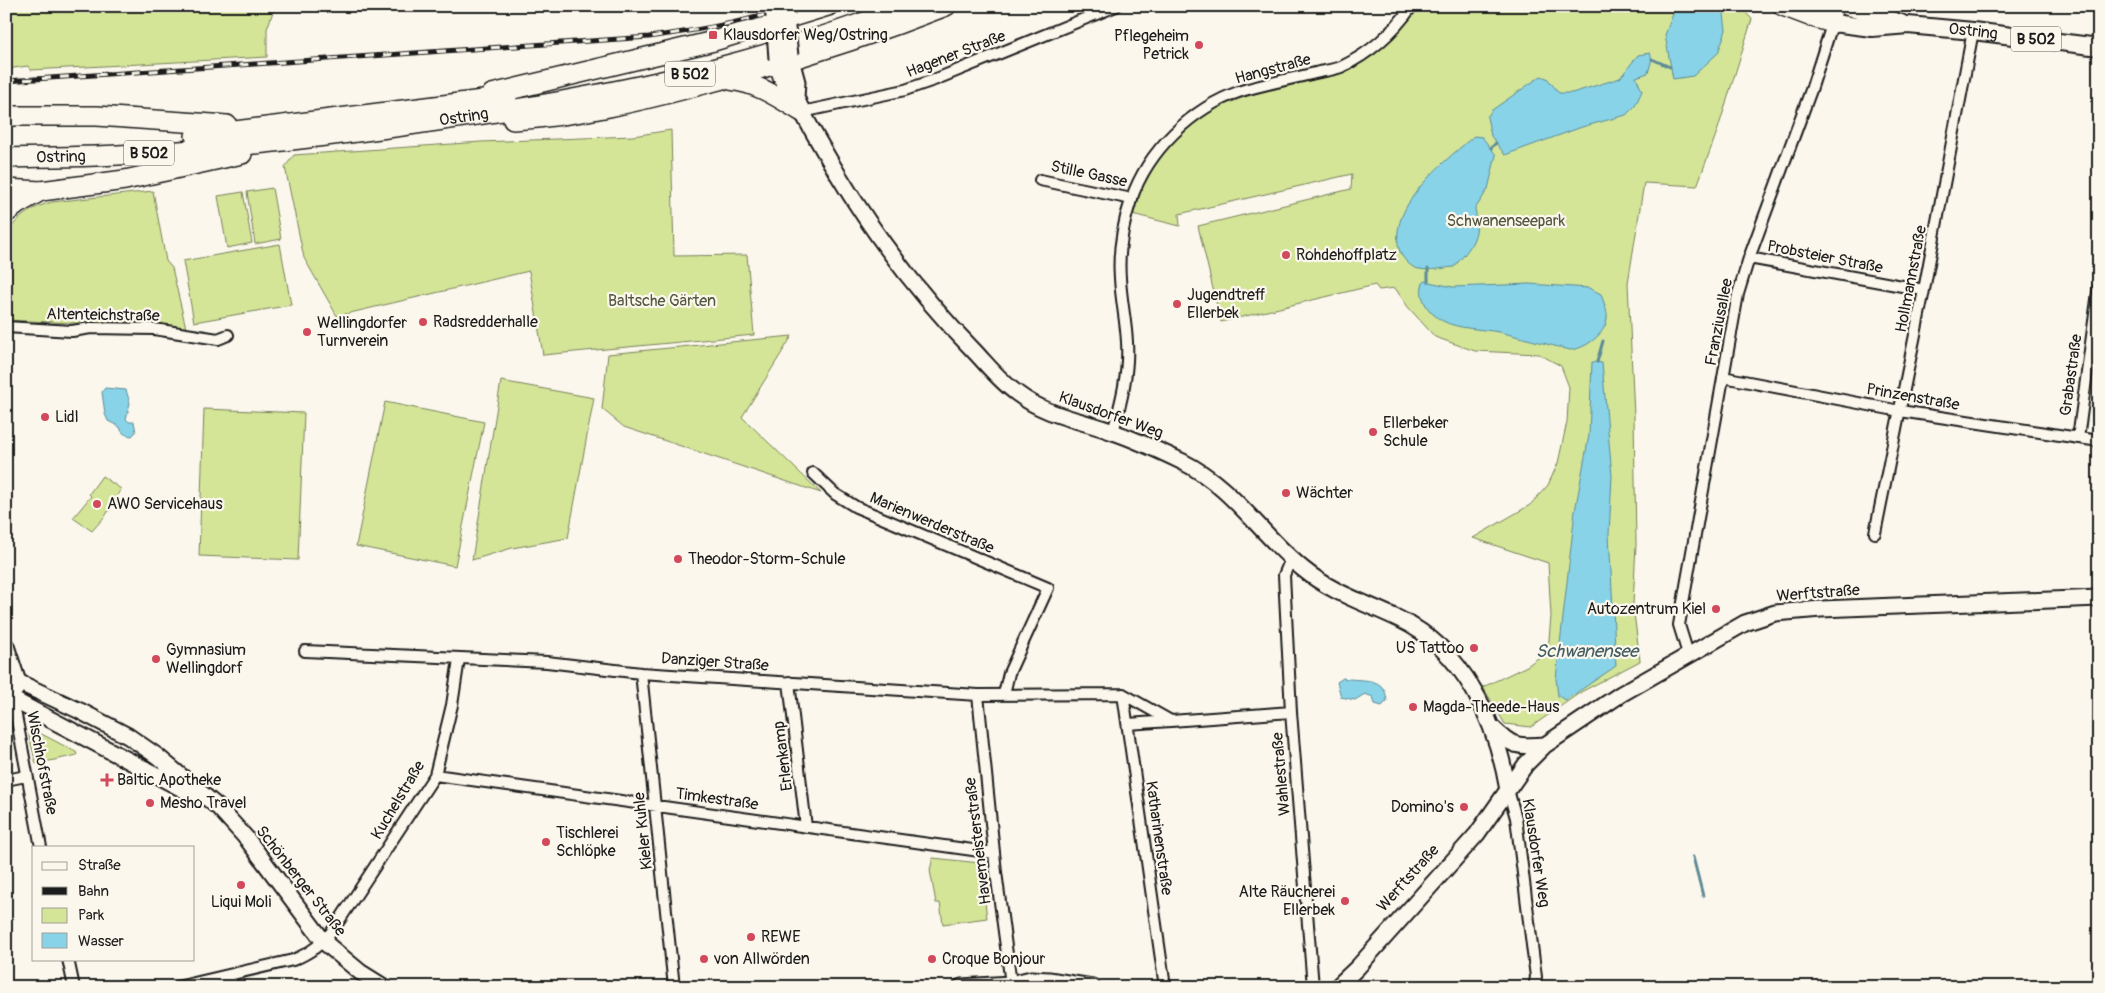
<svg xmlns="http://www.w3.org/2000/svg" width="2105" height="993" viewBox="0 0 2105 993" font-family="Pangolin,sans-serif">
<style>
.green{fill:#d4e598;stroke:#78805a}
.water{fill:#88d3e8;stroke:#5d8a96}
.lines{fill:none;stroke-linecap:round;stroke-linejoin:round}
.stream{stroke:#5d8a96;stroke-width:3}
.street-casing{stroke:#1c1c1c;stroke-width:14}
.secondary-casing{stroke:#1c1c1c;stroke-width:19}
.primary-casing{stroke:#1c1c1c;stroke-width:20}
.highway-casing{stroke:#1c1c1c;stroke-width:22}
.street{stroke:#fbf7ec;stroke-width:10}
.secondary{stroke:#fbf7ec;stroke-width:15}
.primary{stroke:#fbf7ec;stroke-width:16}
.highway{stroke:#fbf7ec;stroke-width:19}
.rail-casing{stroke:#1c1c1c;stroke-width:5}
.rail{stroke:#fbf7ec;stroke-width:3;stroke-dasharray:9;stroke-linecap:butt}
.secondary-bridge-casing{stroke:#1c1c1c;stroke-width:19;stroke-linecap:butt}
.secondary-bridge{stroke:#fbf7ec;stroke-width:15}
.poi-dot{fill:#d1495b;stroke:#fbf7ec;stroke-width:2}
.labels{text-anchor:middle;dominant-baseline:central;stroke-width:4.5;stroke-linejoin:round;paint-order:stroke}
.shield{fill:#fbf7ec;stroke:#5f5e5a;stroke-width:1}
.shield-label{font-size:15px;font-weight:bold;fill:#1c1c1c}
.street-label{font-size:16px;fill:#1c1c1c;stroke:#fbf7ec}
.poi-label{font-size:16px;fill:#1c1c1c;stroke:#fbf7ec;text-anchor:start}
.park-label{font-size:16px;fill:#535841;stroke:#fbf7ec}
.water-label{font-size:18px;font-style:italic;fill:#425c63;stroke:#fbf7ec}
</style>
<rect width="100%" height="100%" fill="#fbf7ec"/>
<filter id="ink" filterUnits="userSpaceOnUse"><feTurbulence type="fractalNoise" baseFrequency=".02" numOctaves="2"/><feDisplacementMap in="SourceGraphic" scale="10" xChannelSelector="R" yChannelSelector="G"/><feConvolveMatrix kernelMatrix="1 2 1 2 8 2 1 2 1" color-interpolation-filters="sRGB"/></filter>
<g filter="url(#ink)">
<path class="green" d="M6,6H275L267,29V57L31,70L28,66L6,69Z
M1416,6H1747L1745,12L1752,19L1718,129L1697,186L1644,183L1628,283L1634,416L1636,545L1633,605L1640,661L1581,692L1531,727L1505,724L1483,687L1527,666L1548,651L1551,616L1548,563L1473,538L1530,505L1548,485L1558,463L1567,422L1569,387L1561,366L1539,354L1475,351L1435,337L1408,307L1395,288L1379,290L1375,285L1221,322L1198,226L1351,189L1352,174L1179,214L1180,226L1132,214C1136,202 1139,189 1145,178C1159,153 1181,130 1205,115C1268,76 1353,92 1401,28C1406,21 1412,14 1416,6Z
M671,130L674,256L747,255L754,335L543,355L529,271L337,316L304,258L285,167L294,155L481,142L633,136Z
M272,188L281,239L255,244L247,192Z
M153,191L166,261L172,268L186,328L6,320C6,306 3,242 7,235C15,217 35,206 52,202Z
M243,192L252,243L227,248L218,196Z
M280,244L291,305L194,322L183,261Z
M792,336L742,417L821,493L624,427L602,409L608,354Z
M501,381L594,398L568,538L512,548L472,560Z
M385,402L484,422L455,566L356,546Z
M204,409L304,413L298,560L199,556Z
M102,476L121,489L106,515L92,531L73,518L91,496L89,494Z
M32,729L76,752L77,755L36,764L29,735Z
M933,858L980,863L987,918L943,924L940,903H936L930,870Z"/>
<path class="water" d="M1676,6H1722L1726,12L1724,14L1726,30L1718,53L1693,76L1673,79L1665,35Z
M1650,53L1652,59L1648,73L1636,77L1642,91L1635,106L1626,115L1582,127L1505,155L1491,136L1487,117L1492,110L1541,76L1547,78L1559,93H1572L1620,78L1638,55Z
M1474,136L1482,137L1496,155L1488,189L1475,209C1481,237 1471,247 1454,267C1443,268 1429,271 1419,269C1411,268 1403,259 1400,252C1385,207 1445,161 1474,136Z
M1424,281L1453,287L1529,284L1589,288L1601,294C1603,301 1608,311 1607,318C1606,334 1585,349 1570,350C1547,344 1523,338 1499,332C1483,329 1457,329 1443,321C1429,314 1416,296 1424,281Z
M1592,362L1602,363L1612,476L1609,534L1616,666L1566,700L1558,696L1556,679L1575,511L1589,435Z
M105,388L126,390L130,403L126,419L129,422H134L136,432L132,436C125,435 122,434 120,427L108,421L105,414L102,392Z
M1343,678C1363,682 1385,675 1387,701L1382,706L1375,704L1373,697L1365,694L1355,700L1341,697L1337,682Z"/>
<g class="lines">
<path class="stream" d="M1652,59L1670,67
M1491,148L1496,143
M1428,269V281
M1597,362L1603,341
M1693,857L1703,896"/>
<g class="street-casing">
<path id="street" d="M802,112L905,90L934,80L1116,6
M1040,180L1132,199
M1749,258L1924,290
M6,327L72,331L91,328L154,329L218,339L228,335
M1723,377L1900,411L2099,441
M1113,432C1121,402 1129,373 1127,342C1126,321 1121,300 1120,278C1118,252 1123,224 1131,200C1148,150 1192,108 1241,91C1265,84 1291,79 1315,73C1323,71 1333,70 1341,67C1371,53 1393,33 1412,6
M2078,438L2099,285
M813,473L835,494L856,507L1048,588L1009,673L1004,694
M1875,533L1924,290L1973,31
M1291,559L1284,575L1291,712L1313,987
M305,651L547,662L641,673L978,695L1123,694
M1688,654L1679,625L1738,294L1749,258L1811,90L1838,6
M641,673L674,987
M789,682L806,827
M1123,694L1165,987
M1123,694L1171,721L1291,712
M978,695L996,872L1011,984
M13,700L41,847
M1128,724L1170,721
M435,775L994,853
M6,780L26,776
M1508,790L1516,818L1536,977L1534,987
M68,959L74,987
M230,975L233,987
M177,987L293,960C310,953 321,945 333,930L435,775L452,705L459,659"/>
</g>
<g class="secondary-casing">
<path id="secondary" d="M790,56L797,82L796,98
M777,59C778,67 780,78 785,85C788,90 793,93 796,97C799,103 801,111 805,117C815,136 826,154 837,173C875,236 924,300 976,353C989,367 1002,383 1018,394C1047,416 1081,420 1113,432C1137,440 1160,451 1183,462C1233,487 1261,535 1303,569C1332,593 1366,603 1399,619C1465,650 1496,721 1508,790
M6,646L18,682L16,689
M6,679L18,682L80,711L128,736L157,756L219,808L247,839L324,942L360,972L384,987
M6,696L194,795
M1493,728C1512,747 1518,747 1545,745
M961,987L1011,984L1031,979L1049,980L1092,987
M1337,987L1357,968L1477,834L1526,764L1545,745L1621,694L1745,623L1775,613L1821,609L2099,598"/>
</g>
<g class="primary-casing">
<g id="primary">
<path d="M1845,6L1901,23"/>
<path id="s1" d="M1833,23L1872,28L1908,25L1973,31L2099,47"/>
</g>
</g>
<g class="highway-casing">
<g id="highway">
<path d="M1783,6L1812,17L1833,23"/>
<path d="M730,80C758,83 779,98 802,112"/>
<path d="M492,94L714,41L828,6"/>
<path d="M6,116H97L227,125"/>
<path d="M513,120C578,116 641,101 704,84C786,63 867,37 946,6"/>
<path d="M195,136L507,97"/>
<path id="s2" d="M6,158C49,157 93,157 136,154C225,149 314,138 402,126C509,111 616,94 720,67C784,50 847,29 909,6"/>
<path d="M6,189L41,191L125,180L242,154"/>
<path d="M6,213L18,204L41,191"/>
</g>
</g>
<use href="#street" class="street"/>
<use href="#secondary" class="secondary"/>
<use href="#primary" class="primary"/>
<use href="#highway" class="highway"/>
<g class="rail-casing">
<path id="rail" d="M6,81L649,37C698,30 747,22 793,6"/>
</g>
<use href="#rail" class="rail"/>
<g class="secondary-bridge-casing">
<path id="secondary-bridge" d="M786,6V14
M773,7L774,17
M787,27L790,56
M775,30L777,59"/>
</g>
<use href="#secondary-bridge" class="secondary-bridge"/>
</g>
</g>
<g class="poi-dot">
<rect x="708" y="30" width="10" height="10" rx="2.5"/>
<circle cx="1199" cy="45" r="5"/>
<circle cx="1286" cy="255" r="5"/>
<circle cx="1177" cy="304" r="5"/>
<circle cx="423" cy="322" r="5"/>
<circle cx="307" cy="332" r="5"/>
<circle cx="45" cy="417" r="5"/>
<circle cx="1373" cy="432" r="5"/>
<circle cx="1286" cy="493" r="5"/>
<circle cx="97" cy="504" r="5"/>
<circle cx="678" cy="559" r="5"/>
<circle cx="1716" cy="609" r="5"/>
<circle cx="1474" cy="648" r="5"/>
<circle cx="156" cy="659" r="5"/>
<circle cx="1413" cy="707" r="5"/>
<path d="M104.5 772.5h5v5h5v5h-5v5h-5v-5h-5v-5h5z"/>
<circle cx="150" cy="803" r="5"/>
<circle cx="1464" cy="807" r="5"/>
<circle cx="546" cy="842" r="5"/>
<circle cx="241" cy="885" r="5"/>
<circle cx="1345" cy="901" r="5"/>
<circle cx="751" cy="937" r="5"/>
<circle cx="704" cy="959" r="5"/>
<circle cx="932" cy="959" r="5"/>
</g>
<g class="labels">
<g class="shield">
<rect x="2011" y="26.5" width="50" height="25" rx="4"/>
<rect x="665" y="61.5" width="50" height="25" rx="4"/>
<rect x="124" y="140.5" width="50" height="25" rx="4"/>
</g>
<g class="shield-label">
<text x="2036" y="39">B 502</text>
<text x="690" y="74">B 502</text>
<text x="149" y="153">B 502</text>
</g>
<g class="street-label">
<text stroke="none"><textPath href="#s1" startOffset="141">Ostring</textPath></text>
<text transform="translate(956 54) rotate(-21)">Hagener Straße</text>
<text transform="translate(1273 69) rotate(-15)">Hangstraße</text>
<text stroke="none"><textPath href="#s2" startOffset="460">Ostring</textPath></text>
<text stroke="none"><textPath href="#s2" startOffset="55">Ostring</textPath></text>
<text transform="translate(1089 174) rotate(12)">Stille Gasse</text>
<text transform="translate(1825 257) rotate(11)">Probsteier Straße</text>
<text transform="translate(1911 279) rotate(-79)">Hollmannstraße</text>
<text transform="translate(103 315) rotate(1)">Altenteichstraße</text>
<text transform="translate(1719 322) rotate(-79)">Franziusallee</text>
<text transform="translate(2071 375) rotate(-82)">Grabastraße</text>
<text transform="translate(1913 397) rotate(10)">Prinzenstraße</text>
<text transform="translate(1111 415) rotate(20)">Klausdorfer Weg</text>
<text transform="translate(932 523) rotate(23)">Marienwerderstraße</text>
<text transform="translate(1818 593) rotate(-4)">Werftstraße</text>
<text transform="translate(715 662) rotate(4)">Danziger Straße</text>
<text transform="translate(783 756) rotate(-97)">Erlenkamp</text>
<text transform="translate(42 763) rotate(79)">Wischhofstraße</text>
<text transform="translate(1281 774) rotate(-95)">Wahlestraße</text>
<text transform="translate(717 799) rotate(8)">Timkestraße</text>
<text transform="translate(398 800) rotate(-59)">Kuchelstraße</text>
<text transform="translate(643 831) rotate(-96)">Kieler Kuhle</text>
<text transform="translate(1159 838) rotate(82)">Katharinenstraße</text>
<text transform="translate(978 841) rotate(-97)">Havemeisterstraße</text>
<text transform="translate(1536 853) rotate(81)">Klausdorfer Weg</text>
<text transform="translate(1408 878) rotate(-48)">Werftstraße</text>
<text transform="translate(301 881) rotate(52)">Schönberger Straße</text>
</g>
<g class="poi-label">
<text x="723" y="35">Klausdorfer Weg/Ostring</text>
<text x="1189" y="36" text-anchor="end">Pflegeheim<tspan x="1189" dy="18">Petrick</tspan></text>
<text x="1296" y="255">Rohdehoffplatz</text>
<text x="1187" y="295">Jugendtreff<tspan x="1187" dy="18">Ellerbek</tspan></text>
<text x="433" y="322">Radsredderhalle</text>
<text x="317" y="323">Wellingdorfer<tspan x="317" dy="18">Turnverein</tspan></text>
<text x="55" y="417">Lidl</text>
<text x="1383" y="423">Ellerbeker<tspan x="1383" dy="18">Schule</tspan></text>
<text x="1296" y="493">Wächter</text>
<text x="107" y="504">AWO Servicehaus</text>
<text x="688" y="559">Theodor-Storm-Schule</text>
<text x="1706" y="609" text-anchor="end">Autozentrum Kiel</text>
<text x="1464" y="648" text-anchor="end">US Tattoo</text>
<text x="166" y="650">Gymnasium<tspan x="166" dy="18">Wellingdorf</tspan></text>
<text x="1423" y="707">Magda-Theede-Haus</text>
<text x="117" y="780">Baltic Apotheke</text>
<text x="160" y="803">Mesho Travel</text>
<text x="1454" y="807" text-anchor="end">Domino's</text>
<text x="556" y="833">Tischlerei<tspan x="556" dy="18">Schlöpke</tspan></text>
<text x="1335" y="892" text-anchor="end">Alte Räucherei<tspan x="1335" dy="18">Ellerbek</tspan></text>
<text x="241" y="902" text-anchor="middle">Liqui Moli</text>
<text x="761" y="937">REWE</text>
<text x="714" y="959">von Allwörden</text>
<text x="942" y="959">Croque Bonjour</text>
</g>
<g class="park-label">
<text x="1506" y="221">Schwanenseepark</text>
<text x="662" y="301">Baltsche Gärten</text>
</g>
<g class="water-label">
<text x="1587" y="651">Schwanensee</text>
</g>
</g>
<rect width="2105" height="993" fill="none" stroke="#fbf7ec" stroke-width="25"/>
<rect x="12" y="12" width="2080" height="968" fill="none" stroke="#1c1c1c" stroke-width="2" filter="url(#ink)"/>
<rect x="32" y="846" width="162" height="115" fill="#fbf7ec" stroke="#a29f99"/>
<rect x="42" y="862" width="25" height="8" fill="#fbf7ec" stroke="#a29f99"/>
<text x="78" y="870" font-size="15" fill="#1c1c1c">Straße</text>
<rect x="42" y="887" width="25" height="8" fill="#1c1c1c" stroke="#a29f99"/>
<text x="78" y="896" font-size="15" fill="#1c1c1c">Bahn</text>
<rect x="42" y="908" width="25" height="15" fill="#d4e598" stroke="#a29f99"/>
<text x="78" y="920" font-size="15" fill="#1c1c1c">Park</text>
<rect x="42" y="933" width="25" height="15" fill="#88d3e8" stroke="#a29f99"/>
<text x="78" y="946" font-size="15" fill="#1c1c1c">Wasser</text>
</svg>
